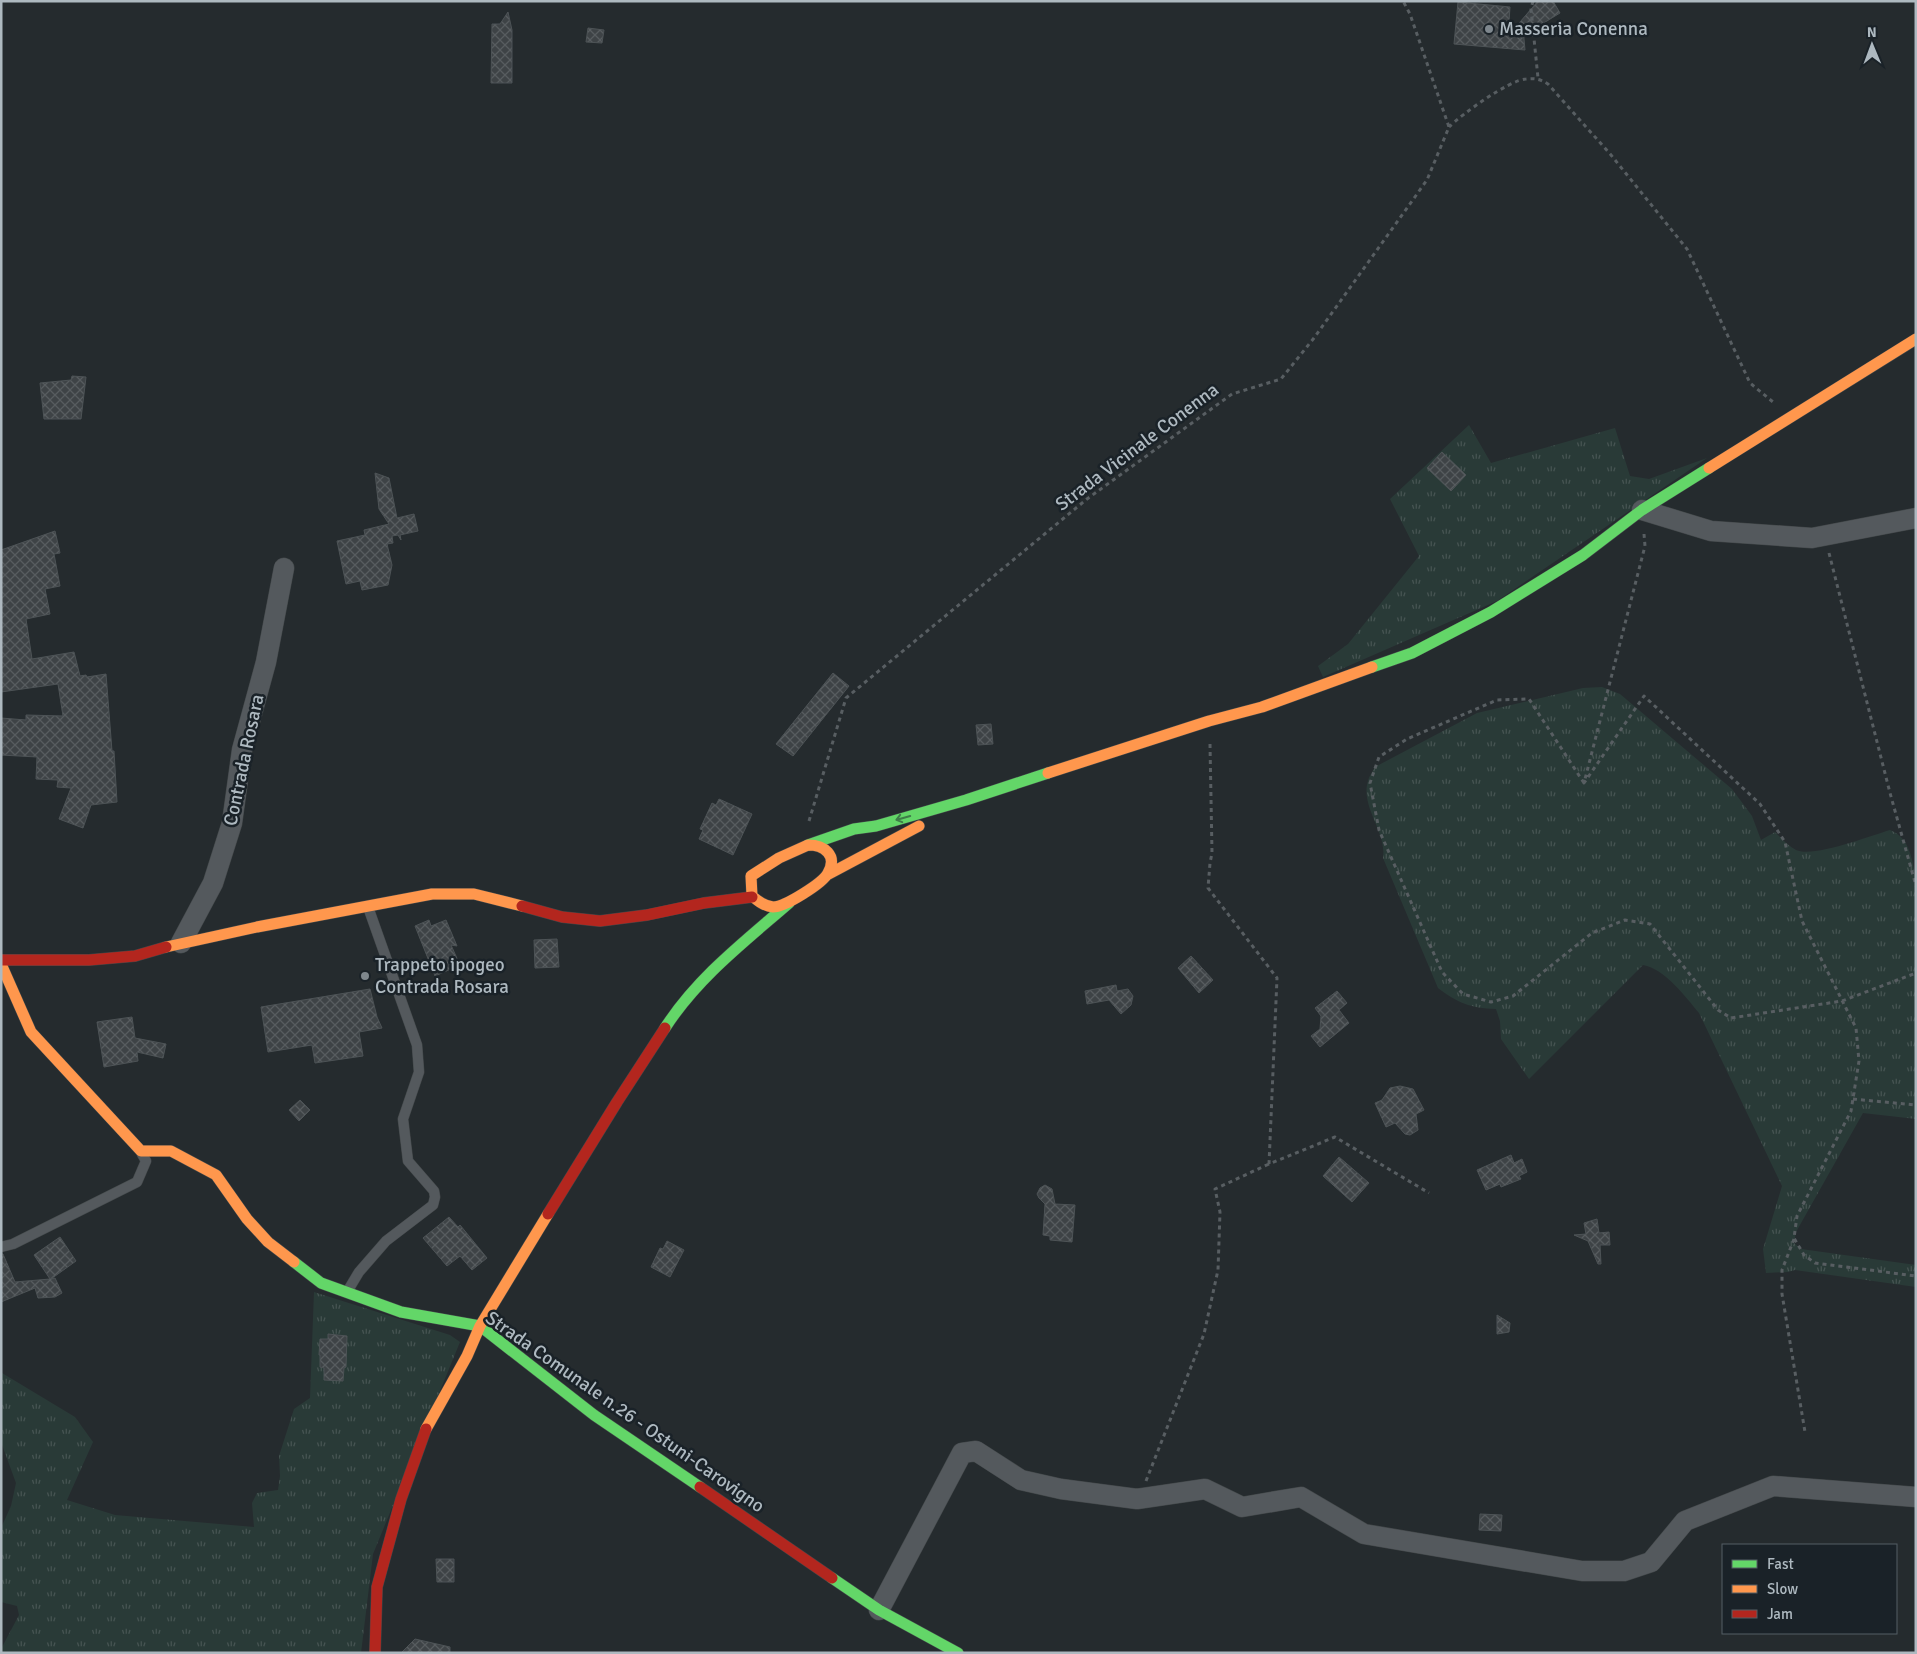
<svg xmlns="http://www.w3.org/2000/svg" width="1917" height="1654" viewBox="0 0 1917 1654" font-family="Signika,sans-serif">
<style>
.grass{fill:url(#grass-tufts)}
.building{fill:url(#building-cross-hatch);stroke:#4d5356}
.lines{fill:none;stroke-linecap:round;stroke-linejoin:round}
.lane-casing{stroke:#424749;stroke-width:11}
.street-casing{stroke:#424749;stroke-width:21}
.fast-casing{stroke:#424749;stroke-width:12}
.slow-casing{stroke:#424749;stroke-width:12}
.jam-casing{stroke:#424749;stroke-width:12}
.path{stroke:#585e62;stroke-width:3;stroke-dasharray:4 4;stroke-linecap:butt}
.lane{stroke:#54595d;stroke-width:10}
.street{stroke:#54595d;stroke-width:20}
.fast{stroke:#63d668;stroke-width:11}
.slow{stroke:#ff974d;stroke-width:11}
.jam{stroke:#b3261e;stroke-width:11}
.oneway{stroke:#3e7c48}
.poi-dot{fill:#7e878d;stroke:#1a2228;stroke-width:2}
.labels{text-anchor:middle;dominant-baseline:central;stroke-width:5;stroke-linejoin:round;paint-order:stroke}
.poi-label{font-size:19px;fill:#aeb9c0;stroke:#1a2228;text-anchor:start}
.street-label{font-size:19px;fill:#aeb9c0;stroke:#1a2228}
</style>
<defs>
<pattern id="grass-tufts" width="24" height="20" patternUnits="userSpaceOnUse" patternTransform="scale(1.25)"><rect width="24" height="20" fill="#293a37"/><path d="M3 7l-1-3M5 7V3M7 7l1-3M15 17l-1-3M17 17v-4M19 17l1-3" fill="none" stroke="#465452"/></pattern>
<pattern id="building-cross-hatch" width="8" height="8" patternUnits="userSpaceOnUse" patternTransform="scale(1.25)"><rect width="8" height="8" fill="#3e4346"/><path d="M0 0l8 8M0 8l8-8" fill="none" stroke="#575c5f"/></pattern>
</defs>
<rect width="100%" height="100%" fill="#252b2e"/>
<path class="grass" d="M1469,425L1491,463L1615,428L1630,476L1649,479L1707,458L1497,601L1323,677L1318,666L1348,644L1419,556L1390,499Z
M1602,687L1620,694L1732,789L1752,816L1761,840L1775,832C1781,838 1788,846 1796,850C1813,858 1870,836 1890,830C1911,838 1913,863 1916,883V1119L1863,1113L1796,1232L1794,1243L1801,1249L1916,1265V1287L1795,1270L1788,1272L1766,1273L1763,1249L1782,1186L1699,1013C1685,996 1665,969 1643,965L1529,1079L1501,1039L1500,1021L1496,1009C1470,1008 1458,1003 1438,988L1383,858C1387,832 1360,807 1368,781C1369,776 1373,771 1375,767L1477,713L1583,688Z
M314,1292L450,1335L460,1342L373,1554L361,1653H1V1649L19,1615L17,1606L1,1602V1528L11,1506L16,1483L1,1442L2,1373L75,1417L93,1442L67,1500L115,1515L254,1527L252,1503L257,1493L278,1490L280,1476L279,1456L294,1409L310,1398Z"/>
<path class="building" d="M1538,1H1553L1560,13L1537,27L1523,28L1525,50L1454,44L1458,2L1510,7L1508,36Z
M508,12L512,30V83H491L492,24H500Z
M588,28L604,30L602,43L586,42Z
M72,376L86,377L81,419H44L40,383L71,380Z
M1442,452L1466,475L1451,491L1427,468Z
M375,473L389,478L397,518L414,514L418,531L400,535L401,540L398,535L392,536L393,543L387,544L392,565L388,585L362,590L360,581L346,584L337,541L365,535L364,530L389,524L379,509Z
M55,531L60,553L54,554L60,586L45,589L50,614L26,619L32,659L74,652L80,676L86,675L87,677L106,674L112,751H114L117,802L91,805L83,828L59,819L71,788L57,787L58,780L36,779L37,757L1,755V718L26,720V715L63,716L58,684L1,692V550Z
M833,673L849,686L793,756L776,744Z
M991,724L993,744L978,745L976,725Z
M719,799L752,814L733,855L699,839L703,830L700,829L712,803L716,805Z
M429,920L431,926L446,920L457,946L451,945L460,965L435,976L415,926Z
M557,939L559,967L535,968L534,940Z
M1191,956L1213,980L1199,993L1178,968Z
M1116,985L1117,991L1128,989L1133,996L1131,1005L1121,1014L1109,1000L1087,1004L1085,991Z
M370,989L377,1017L382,1028L359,1032L363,1056L315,1063L312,1045L268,1052L261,1007Z
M1337,991L1347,1003L1339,1010L1349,1023L1320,1047L1311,1036L1320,1029L1321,1016L1315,1008Z
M132,1017L135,1038L166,1044L163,1058L137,1052L138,1061L104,1067L97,1022Z
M1400,1086L1413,1089L1424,1110L1416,1114L1418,1130L1410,1135L1405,1134L1395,1123L1386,1127L1375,1103L1382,1100L1390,1088Z
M300,1100L310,1110L299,1121L289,1110Z
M1511,1155L1514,1163L1522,1159L1527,1172L1519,1176L1521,1179L1501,1187L1500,1184L1486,1190L1477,1170Z
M1339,1157L1369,1183L1352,1202L1323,1176Z
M1045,1185L1052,1189L1055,1204L1075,1205L1072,1242L1050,1240V1236L1043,1235L1045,1204L1039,1198L1037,1194L1040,1188Z
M449,1217L458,1227L460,1225L487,1258L472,1270L460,1256L447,1266L423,1238Z
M1597,1219L1599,1233L1609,1232L1610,1245H1600L1601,1264H1598L1588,1241L1574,1235L1586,1234L1584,1223Z
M60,1237L76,1261L51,1279L55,1278L62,1293L55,1297L38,1298L35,1288L1,1302V1254H3L15,1282L50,1279L34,1255Z
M667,1241L684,1250L670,1277L651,1267L660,1248L663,1249Z
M1497,1315L1510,1323L1509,1332L1497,1334Z
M328,1334L347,1336L346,1367L344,1368L343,1381L324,1380V1368L320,1367V1355H319L320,1339H328Z
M1480,1514L1502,1515L1501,1531L1479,1530Z
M436,1559H454V1582H437Z
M415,1639L450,1647V1653H401Z"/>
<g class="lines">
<g class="lane-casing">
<path id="lane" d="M1,1247L13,1244L137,1182L146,1161L142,1154
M347,1292L359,1272L386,1241L433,1205L435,1197L434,1191L408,1161L403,1119L419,1072L417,1045L368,907"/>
</g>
<g class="street-casing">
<path id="street" d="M1642,510L1711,531L1812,538L1916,518
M181,943L213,883L232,823L242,750L266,662L284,568
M879,1610L962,1453L976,1451L1021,1480L1061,1489L1137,1499L1205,1489L1242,1507L1301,1497L1364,1534L1582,1571H1624L1651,1562L1685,1521L1773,1486L1916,1497"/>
</g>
<g class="fast-casing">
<path id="fast" d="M1372,667L1412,653L1491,612L1583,555L1642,510L1709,468
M808,845L854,829L876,826L966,800L1048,773
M665,1028C697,978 744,942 789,903
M294,1262L321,1283L401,1312L480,1326L594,1415L700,1487
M832,1578L879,1610L958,1653"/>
</g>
<g class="slow-casing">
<path id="slow" d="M1709,468L1916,339
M1048,773L1209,721L1262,707L1372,667
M808,845C824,845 838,855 828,873C823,883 785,907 773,907C764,906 758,901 752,896L751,876L779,858Z
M827,875L919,826
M166,947L257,927L432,894H474L522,906
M1,964L31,1032L141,1151H171L216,1175L247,1219L268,1242L294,1262
M426,1429L467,1356L480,1326L548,1214"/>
</g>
<g class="jam-casing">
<path id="jam" d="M522,906L562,917L600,921L647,915L704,903L752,897
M1,960H89L135,956L166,947
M548,1214L617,1102L665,1028
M700,1487L832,1578
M375,1653L377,1587L401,1499L426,1429"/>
</g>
<path class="path" d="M1533,1L1531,9L1538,78
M1449,127C1462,114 1509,80 1526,79C1535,78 1540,79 1548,84L1611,155L1687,249L1750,383L1773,402
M1644,534L1645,546L1584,783L1644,696L1760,804L1785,842L1802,921L1856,1028L1859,1061L1851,1111L1797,1216L1794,1238L1804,1255L1815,1263L1916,1276
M1829,553L1890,793L1916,886
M1210,744L1212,853L1210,863L1208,888L1277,978L1269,1164L1335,1137L1429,1193
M1584,783L1529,699L1497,700L1407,739L1379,757L1370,783L1379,830L1442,972L1463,994L1491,1002L1513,996L1592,933L1625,920L1650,924L1718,1010L1731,1018L1842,1001L1916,973
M809,821L846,698L1087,499L1232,394L1281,379L1314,338L1427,180L1449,127L1410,14L1403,1
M1853,1099L1916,1105
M1794,1239L1782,1270V1294L1805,1432
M1146,1481L1204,1334L1218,1270L1220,1212L1215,1189L1269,1164"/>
<use href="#lane" class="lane"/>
<use href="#street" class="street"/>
<use href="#fast" class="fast"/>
<use href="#slow" class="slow"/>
<use href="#jam" class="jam"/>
</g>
<defs><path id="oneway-shaft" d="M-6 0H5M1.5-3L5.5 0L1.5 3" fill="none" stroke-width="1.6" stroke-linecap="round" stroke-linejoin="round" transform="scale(1.25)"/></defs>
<use class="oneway" href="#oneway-shaft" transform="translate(903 818) rotate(164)"/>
<g class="poi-dot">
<circle cx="1489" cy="29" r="5"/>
<circle cx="365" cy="976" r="5"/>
</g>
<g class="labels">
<g class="poi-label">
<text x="1499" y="29">Masseria Conenna</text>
<text x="375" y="965">Trappeto ipogeo<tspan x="375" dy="22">Contrada Rosara</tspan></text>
</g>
<g class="street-label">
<text transform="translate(1137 447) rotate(-37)">Strada Vicinale Conenna</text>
<text transform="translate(244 760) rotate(-78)">Contrada Rosara</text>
<text transform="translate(625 1412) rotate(35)">Strada Comunale n.26 - Ostuni-Carovigno</text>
</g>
</g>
<rect width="1917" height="1654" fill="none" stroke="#aeb9c0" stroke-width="5"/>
<rect x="1722" y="1544" width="175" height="90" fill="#1a2228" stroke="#555e65"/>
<rect x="1732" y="1560" width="25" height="8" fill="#63d668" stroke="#555e65"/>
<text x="1767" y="1569" font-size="15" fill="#aeb9c0">Fast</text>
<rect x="1732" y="1585" width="25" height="8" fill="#ff974d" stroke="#555e65"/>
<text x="1767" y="1594" font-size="15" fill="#aeb9c0">Slow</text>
<rect x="1732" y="1610" width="25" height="8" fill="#b3261e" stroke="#555e65"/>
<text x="1767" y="1619" font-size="15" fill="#aeb9c0">Jam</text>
<g transform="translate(1872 45) rotate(359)" stroke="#1a2228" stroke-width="4" paint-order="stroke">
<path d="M0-4L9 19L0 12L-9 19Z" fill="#aeb9c0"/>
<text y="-8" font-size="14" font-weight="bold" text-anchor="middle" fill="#aeb9c0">N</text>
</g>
</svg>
